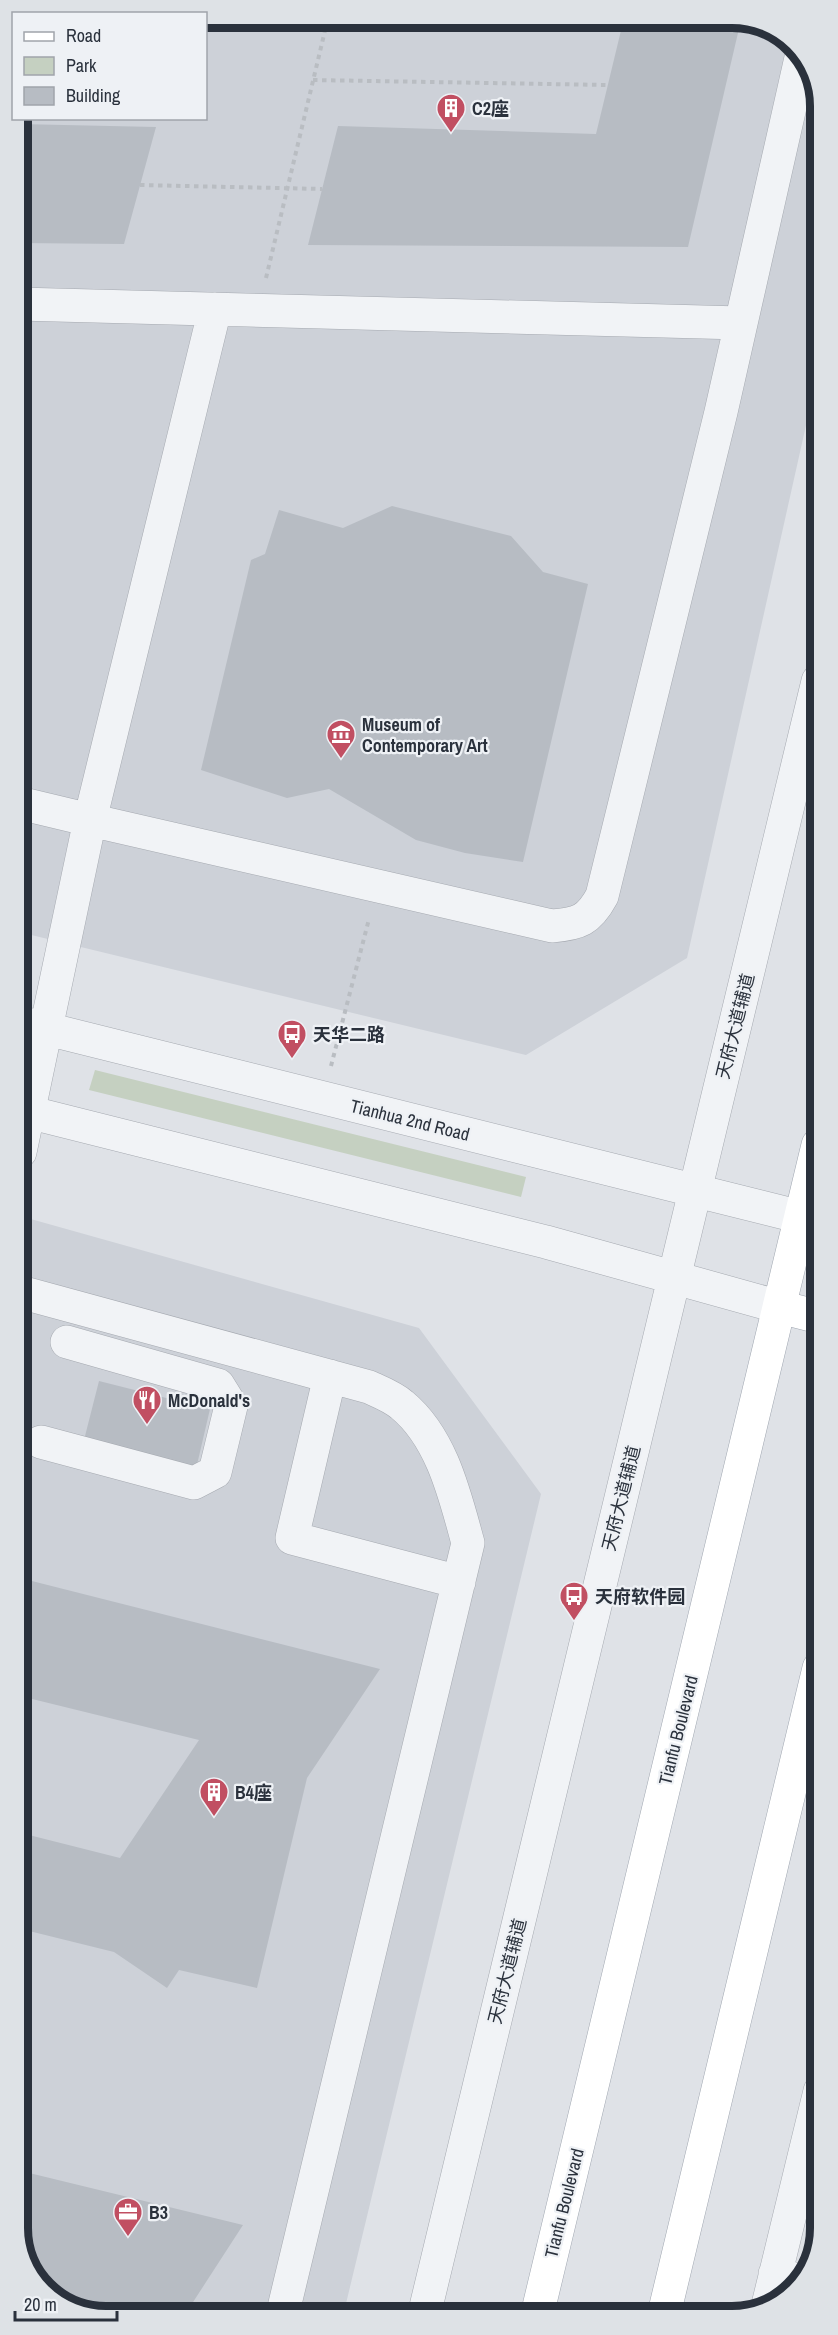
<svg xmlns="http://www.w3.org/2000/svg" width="838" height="2335" viewBox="0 0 838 2335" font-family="'Archivo Narrow','Noto Sans SC',sans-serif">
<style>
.built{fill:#cdd1d8}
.green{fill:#c5d0c1}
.building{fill:#b7bcc3}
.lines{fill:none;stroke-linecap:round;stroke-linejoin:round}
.minor-casing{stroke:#a5a9b0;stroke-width:34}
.major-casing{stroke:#a0a7b1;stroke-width:34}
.path{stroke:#b9bdc2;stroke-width:4;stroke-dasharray:4.5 4.5;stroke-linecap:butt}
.minor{stroke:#f1f3f6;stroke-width:33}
.major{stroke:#fff;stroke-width:33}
.path-bridge{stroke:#b9bdc2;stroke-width:4;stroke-dasharray:4.5 4.5;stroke-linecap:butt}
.labels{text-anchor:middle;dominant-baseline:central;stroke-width:4.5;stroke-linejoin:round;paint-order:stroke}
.poi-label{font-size:18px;font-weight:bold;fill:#2a313c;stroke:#eef1f5;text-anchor:start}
.street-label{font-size:18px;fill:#2a313c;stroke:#eef1f5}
.rim{fill:none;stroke:#2a313c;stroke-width:8}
</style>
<rect width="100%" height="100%" fill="#dfe2e7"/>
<path class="built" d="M206,18H738L790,40L817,83V376L687,958L526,1055L19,932L18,119L206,118Z
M20,1216L419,1328L541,1494L343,2316L100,2317L52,2298L21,2252Z"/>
<path class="green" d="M95,1070L526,1177L521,1197L89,1090Z"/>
<path class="building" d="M624,18L741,20L688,247L308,245L338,126L596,134Z
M18,124L156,127L124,244L18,243Z
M392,506L511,536L543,572L588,584L523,862L465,853L416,840L329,789L287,798L201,770L251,560L265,554L279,510L343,528Z
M99,1381L210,1409L196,1469L84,1440Z
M20,1578L380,1669L307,1778L257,1988L179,1970L167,1988L114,1952L21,1929V1833L120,1858L199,1740L20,1696Z
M21,2171L243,2225L184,2316L100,2317L62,2302L64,2299L51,2296L21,2252Z"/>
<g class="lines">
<g class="minor-casing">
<path id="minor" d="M18,304L741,323
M215,309L90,820L552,926C579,924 589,920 602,896L721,412L801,58
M19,803L90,820L20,1152
M19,1022L801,1217
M20,1110L546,1242L780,1307
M20,1292L369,1387C380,1392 393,1397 402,1405C442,1438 455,1496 468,1543L282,2316
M330,1376L292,1538L459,1582
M41,1442L194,1483L215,1472L231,1406L218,1385L67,1342
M775,2274L802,2281
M768,2305L820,2091
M424,2315L818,681"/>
</g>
<g class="major-casing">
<path id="major" d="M780,1307L819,1317
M664,2314L819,1668
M537,2315L818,1145"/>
</g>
<path class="path" d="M313,80L607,85
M266,278L328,18
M331,1066L369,919"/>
<use href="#minor" class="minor"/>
<use href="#major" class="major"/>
<path class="path-bridge" d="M140,185L322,189"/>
</g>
<defs>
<g id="building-pin" transform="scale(1.5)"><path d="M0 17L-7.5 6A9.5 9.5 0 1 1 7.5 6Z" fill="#c14f62" stroke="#eef1f5"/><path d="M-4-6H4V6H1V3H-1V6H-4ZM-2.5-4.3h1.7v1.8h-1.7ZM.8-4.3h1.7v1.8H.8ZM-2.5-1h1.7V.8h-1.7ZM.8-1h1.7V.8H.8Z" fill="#fff"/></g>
<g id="museum-pin" transform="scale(1.5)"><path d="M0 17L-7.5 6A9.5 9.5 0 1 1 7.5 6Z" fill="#c14f62" stroke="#eef1f5"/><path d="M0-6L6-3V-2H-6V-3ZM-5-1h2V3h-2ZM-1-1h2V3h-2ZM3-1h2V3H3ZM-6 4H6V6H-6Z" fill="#fff"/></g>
<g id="bus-pin" transform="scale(1.5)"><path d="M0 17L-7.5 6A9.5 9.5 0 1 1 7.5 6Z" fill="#c14f62" stroke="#eef1f5"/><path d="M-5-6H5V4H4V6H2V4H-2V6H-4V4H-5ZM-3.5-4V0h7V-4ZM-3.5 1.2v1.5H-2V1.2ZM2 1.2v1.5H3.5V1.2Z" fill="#fff"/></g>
<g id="restaurant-pin" transform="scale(1.5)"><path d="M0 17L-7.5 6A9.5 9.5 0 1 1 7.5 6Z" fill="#c14f62" stroke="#eef1f5"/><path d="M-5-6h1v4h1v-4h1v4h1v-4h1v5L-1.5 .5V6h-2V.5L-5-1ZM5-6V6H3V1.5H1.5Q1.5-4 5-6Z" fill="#fff"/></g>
<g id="office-pin" transform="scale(1.5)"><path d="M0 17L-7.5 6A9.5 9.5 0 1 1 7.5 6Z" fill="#c14f62" stroke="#eef1f5"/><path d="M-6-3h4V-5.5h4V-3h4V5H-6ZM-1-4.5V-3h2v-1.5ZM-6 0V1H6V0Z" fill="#fff"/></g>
</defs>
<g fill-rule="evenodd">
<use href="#building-pin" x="451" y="108"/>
<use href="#museum-pin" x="341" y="734"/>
<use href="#bus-pin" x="292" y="1034"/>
<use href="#restaurant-pin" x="147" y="1400"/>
<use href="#bus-pin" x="574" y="1596"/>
<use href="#building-pin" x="214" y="1792"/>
<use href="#office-pin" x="128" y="2212"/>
</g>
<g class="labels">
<g class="poi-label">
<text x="472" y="108">C2座</text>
<text x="362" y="724">Museum of<tspan x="362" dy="21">Contemporary Art</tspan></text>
<text x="313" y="1034">天华二路</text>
<text x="168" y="1400">McDonald's</text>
<text x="595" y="1596">天府软件园</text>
<text x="235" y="1792">B4座</text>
<text x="149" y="2212">B3</text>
</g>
<g class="street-label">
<text transform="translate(735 1026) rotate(-76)">天府大道辅道</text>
<text transform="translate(410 1120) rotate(14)">Tianhua 2nd Road</text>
<text transform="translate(621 1498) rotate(-76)">天府大道辅道</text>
<text transform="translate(678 1730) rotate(-76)">Tianfu Boulevard</text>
<text transform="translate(507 1971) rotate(-76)">天府大道辅道</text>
<text transform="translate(564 2203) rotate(-76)">Tianfu Boulevard</text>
</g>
</g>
<path d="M0 0H838V2335H0ZM106 28H732A78 78 0 0 1 810 106V2228A78 78 0 0 1 732 2306H106A78 78 0 0 1 28 2228V106A78 78 0 0 1 106 28Z" fill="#dee2e6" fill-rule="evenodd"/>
<path class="rim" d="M106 28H732A78 78 0 0 1 810 106V2228A78 78 0 0 1 732 2306H106A78 78 0 0 1 28 2228V106A78 78 0 0 1 106 28Z"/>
<rect x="12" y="12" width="195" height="108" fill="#eef1f5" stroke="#a0a4ab" stroke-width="1.5"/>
<rect x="24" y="32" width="30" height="9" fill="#ffffff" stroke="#a0a4ab" stroke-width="1.5"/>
<text x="66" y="42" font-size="18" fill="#2a313c">Road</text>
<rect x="24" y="57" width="30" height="18" fill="#c5d0c1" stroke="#a0a4ab" stroke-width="1.5"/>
<text x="66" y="72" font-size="18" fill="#2a313c">Park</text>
<rect x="24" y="87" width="30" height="18" fill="#b7bcc3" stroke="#a0a4ab" stroke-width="1.5"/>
<text x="66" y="102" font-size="18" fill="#2a313c">Building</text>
<path d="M15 2311v9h102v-9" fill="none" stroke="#2a313c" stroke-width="3"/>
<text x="24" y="2311" font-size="18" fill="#2a313c" stroke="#eef1f5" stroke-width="4.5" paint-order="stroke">20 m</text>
</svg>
